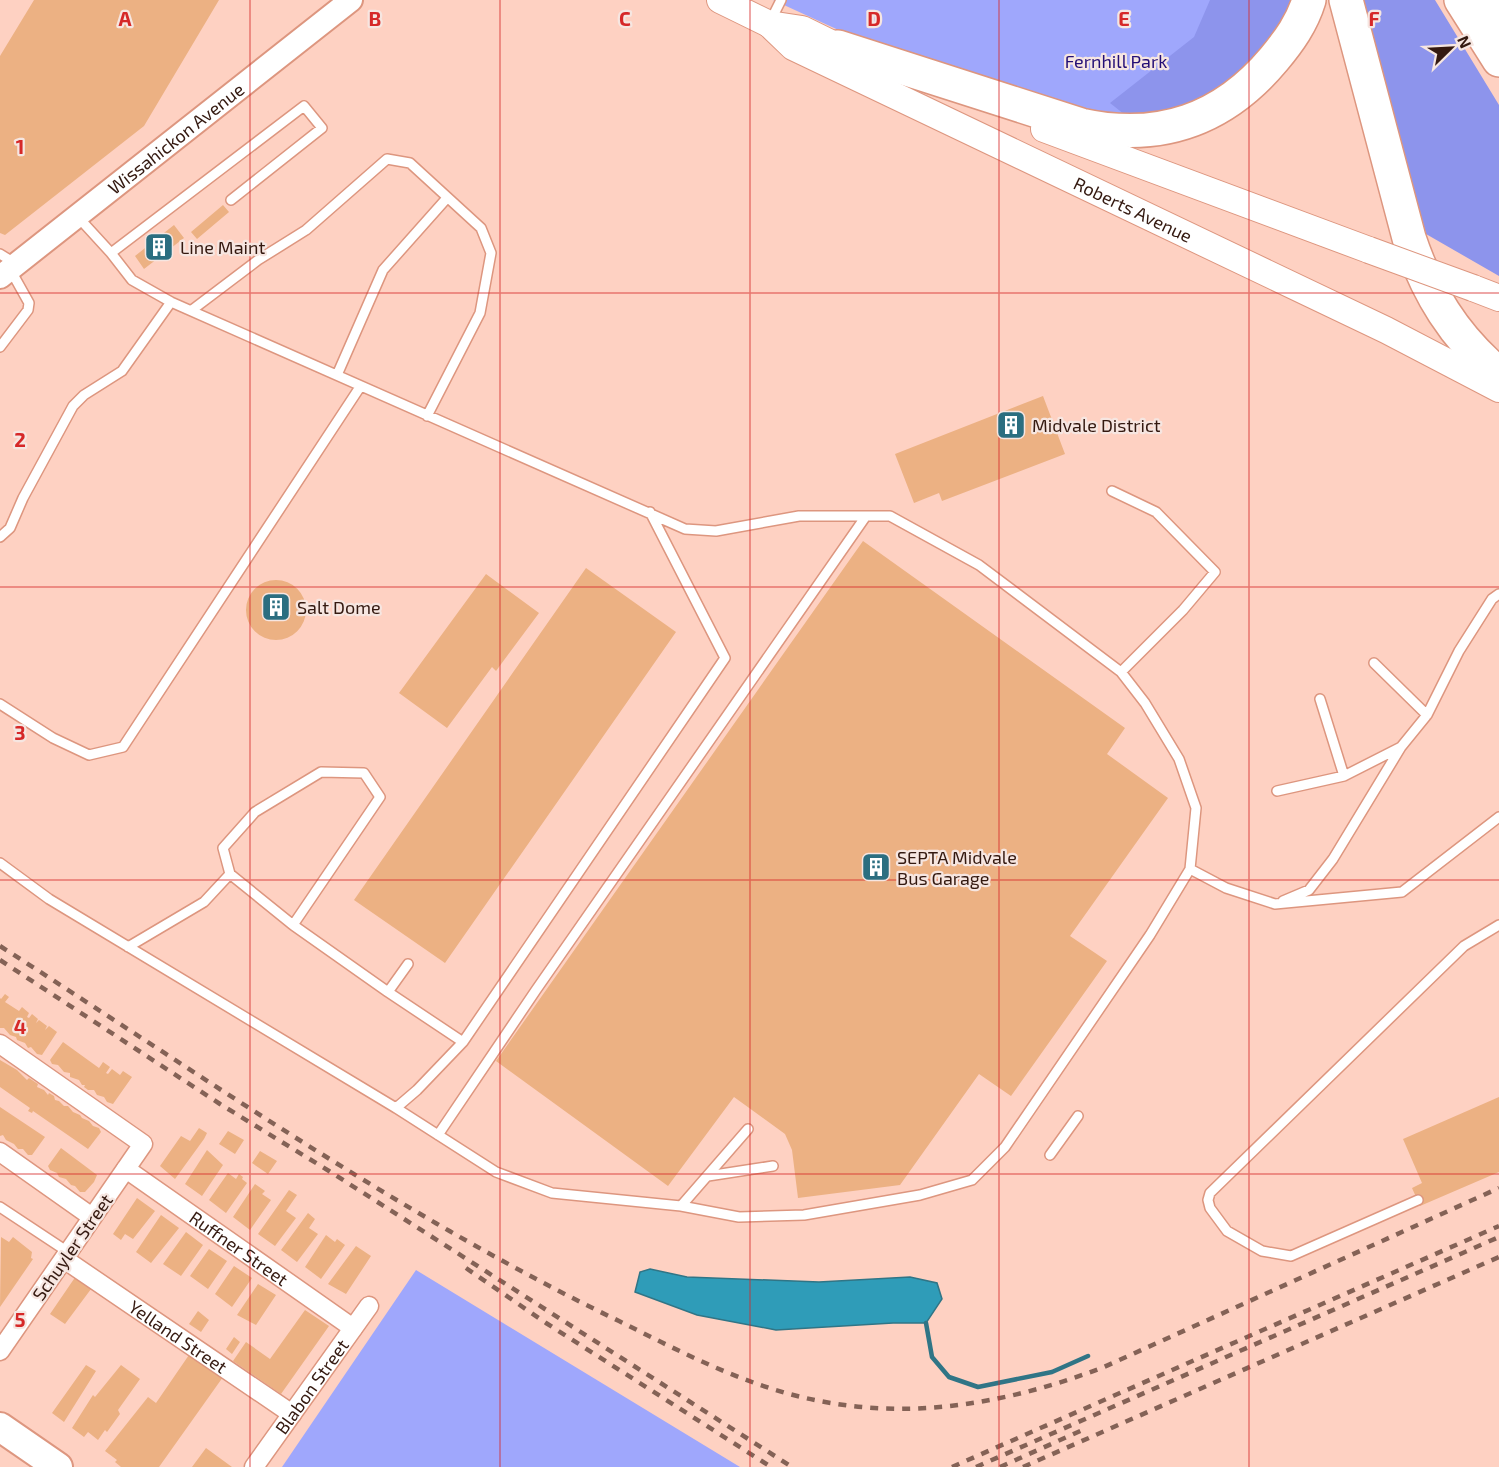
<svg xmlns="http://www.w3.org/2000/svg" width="1499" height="1467" viewBox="0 0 1499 1467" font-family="'Exo 2',sans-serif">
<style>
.green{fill:#9fa7fc}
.forest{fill:#8d94ec}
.water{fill:#2f9cb8;stroke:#307586;stroke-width:1.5}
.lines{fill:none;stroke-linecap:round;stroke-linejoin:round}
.stream{stroke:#307586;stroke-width:4.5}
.building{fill:#ecb183}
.service-casing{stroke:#dd967f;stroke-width:12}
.minor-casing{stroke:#dd967f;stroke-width:21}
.tertiary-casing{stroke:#dd967f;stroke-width:26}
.secondary-casing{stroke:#dd967f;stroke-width:28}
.primary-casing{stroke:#dd967f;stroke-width:32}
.motorway-casing{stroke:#dd967f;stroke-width:36}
.service{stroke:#fff;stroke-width:9}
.minor{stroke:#fff;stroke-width:18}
.tertiary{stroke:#fff;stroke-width:22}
.secondary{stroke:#fff;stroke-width:26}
.primary{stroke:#fff;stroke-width:28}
.motorway{stroke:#fff;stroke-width:33}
.rail{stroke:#846256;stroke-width:4.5;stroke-dasharray:8 8;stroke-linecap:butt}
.secondary-bridge-casing{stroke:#dd967f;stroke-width:28;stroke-linecap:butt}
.secondary-bridge{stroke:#fff;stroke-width:26}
.grid{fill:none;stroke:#d62828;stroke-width:1.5;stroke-opacity:0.55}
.labels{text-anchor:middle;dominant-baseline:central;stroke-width:4.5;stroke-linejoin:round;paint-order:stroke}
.park-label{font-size:18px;fill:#230e76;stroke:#f6e6e1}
.street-label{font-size:18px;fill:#341910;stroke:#f6e6e1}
.poi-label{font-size:18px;fill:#341910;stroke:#f6e6e1;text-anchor:start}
.grid-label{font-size:20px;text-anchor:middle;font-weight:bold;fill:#d62828;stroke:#f6e6e1;stroke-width:4.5;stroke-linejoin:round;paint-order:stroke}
</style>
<rect width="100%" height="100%" fill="#fed1c2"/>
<path class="green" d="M773,0H1300L1128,125L869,44Z
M416,1270L740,1467H282Z"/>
<path class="forest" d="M1210,0H1295L1246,76L1194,110L1134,122L1110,103L1194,37Z
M1361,0H1435L1499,105V276L1426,234Z"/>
<path class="water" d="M650,1269L687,1277L819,1282L910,1277L937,1283L942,1299L926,1323H893L776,1330L697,1315L635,1292L640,1272Z"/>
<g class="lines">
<path class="stream" d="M926,1323L932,1357L949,1377L978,1387L1052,1372L1088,1356"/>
</g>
<path class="building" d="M34,0H219L144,126L5,235L0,233V56Z
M223,205L229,212L197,239L191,232Z
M174,225L184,238L144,269L135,256Z
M1043,396L1065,454L942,501L939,493L914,503L895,454Z
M863,541L1125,728L1107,754L1168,798L1070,936L1107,961L1011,1096L979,1074L900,1185L798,1198L792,1150L785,1134L734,1097L668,1186L496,1061Z
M586,568L676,632L445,963L354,900Z
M486,574L539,613L496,671L492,667L447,728L399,693Z
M246 610a30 30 0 1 1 60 0a30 30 0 1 1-60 0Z
M5,994L9,997L5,1002L19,1011L22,1007L29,1013L27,1017L29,1018L32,1014L38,1019L36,1023L39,1020L47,1026L45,1030L49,1026L57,1032L42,1055L37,1054L31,1047L28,1048L25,1043L17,1040L16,1037L10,1035L4,1028H0V998L1,999Z
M63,1042L99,1068L103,1062L110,1067L106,1073L108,1074L112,1069L120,1075L123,1071L132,1077L113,1104L107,1102L104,1097L97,1095L94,1090H88L84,1087L85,1085H82L79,1080L70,1077V1073L64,1072L58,1065L52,1064L50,1060Z
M0,1060L17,1070L27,1080L29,1078L38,1084L37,1087L44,1090L48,1095L49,1093L54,1096L55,1100L59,1101L64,1106H68L73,1112L80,1115L82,1118L89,1121L93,1126L99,1128L101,1132L88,1149L33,1111L32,1113L28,1111L30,1108L0,1087Z
M1499,1097V1172L1420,1206L1412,1188L1422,1183L1403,1139Z
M0,1107L45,1137L32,1155H28L23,1149H18L14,1144L6,1140L3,1135L0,1136Z
M199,1128L207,1133L204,1139L175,1179L160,1166L181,1136L190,1141Z
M228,1131L244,1140L235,1154L219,1144Z
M61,1148L97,1175L94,1182L85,1192H80L75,1186L71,1185L66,1179L59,1177L57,1173L50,1170L48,1166Z
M207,1150L223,1165L202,1196L185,1184Z
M260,1151L277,1161L268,1174L252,1163Z
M228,1173L236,1179L239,1174L243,1177L242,1179L247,1183L226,1213L209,1200Z
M255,1184L265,1191L262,1194L271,1200L250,1230L233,1217Z
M289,1190L297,1195L286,1211L296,1218L275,1246L258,1234Z
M137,1198L155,1211L133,1239L125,1234L121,1240L113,1234Z
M308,1213L315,1219L309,1228L318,1234L297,1262L281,1250Z
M161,1215L179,1228L151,1263L136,1252Z
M186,1232L203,1245L181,1276L163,1264Z
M326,1235L335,1242L337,1239L345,1245L321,1279L305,1267Z
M1,1237L9,1242L13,1237L32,1252L31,1258L33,1259L0,1307Z
M356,1246L371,1256L346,1294L328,1284Z
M209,1249L227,1261L208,1289L190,1276Z
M234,1266L252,1278L232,1307L215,1294Z
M76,1276L94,1285L65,1324L50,1314Z
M258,1284L276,1295L256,1325L237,1315Z
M305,1310L329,1326L281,1394L233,1361L246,1342L270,1359Z
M198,1311L209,1320L201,1332L189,1324Z
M234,1337L240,1342L232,1354L226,1349Z
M191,1352L223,1377L159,1467H121L115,1462L117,1460L105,1451L148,1397L156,1403Z
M86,1365L96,1371L64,1422L52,1413Z
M121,1365L140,1379L118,1410L120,1414L107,1432L105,1430L98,1440L88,1432L84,1437L72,1428L93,1395L95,1397Z
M206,1448L232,1467H192Z"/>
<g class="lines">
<g class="service-casing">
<path id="service" d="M770,22L781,0
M78,217L111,253L132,280L171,302L685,529L716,531L799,516H890L979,565L1121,672L1183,610L1215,572L1156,512L1112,491
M111,253L304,106L322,128L231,200
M0,254L16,264
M192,310L258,260L306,230L387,159L410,163L481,228L491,253L480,313L427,416
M0,347L28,310L29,303L10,269
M337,375L383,270L447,198
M0,537L10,528L23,498L73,406L84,395L122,371L171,302
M1121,672L1145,703L1179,759L1196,808L1190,869L1226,888L1275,904L1402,892L1499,817
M0,704L53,738L89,755L123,747L360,387
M1427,715L1459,651L1492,599L1499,594
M1344,776L1401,747L1427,715L1374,663
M1277,791L1344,776L1320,699
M0,863L49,899L396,1108
M1283,901L1309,890L1333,859L1401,747
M293,925L230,874L223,848L255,812L321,772L364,773L380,797L293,925L388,992
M128,947L204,902L230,874
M408,964L388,992L463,1042L417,1090L396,1108L496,1172L552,1193L681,1206
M463,1042L725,658L650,512
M748,1129L681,1206L739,1217L804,1215L920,1195L972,1180L1005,1147L1150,935L1190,869
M438,1135L536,990L866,516
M1050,1155L1078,1116
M708,1176L773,1166
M1418,1200L1291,1256L1262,1251L1227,1231L1210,1208L1208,1200L1210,1193L1464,946L1499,925
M0,1207L68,1252"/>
</g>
<g class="minor-casing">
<g id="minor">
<path d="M0,1044L143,1144L0,1351"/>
<path d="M0,1152L92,1217"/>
<path id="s1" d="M126,1169L353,1328"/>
<path id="s2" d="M64,1259L292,1414"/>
<path id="s3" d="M254,1467L369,1306"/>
</g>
</g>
<g class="tertiary-casing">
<g id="tertiary">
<path id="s4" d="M0,277L351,0"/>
</g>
</g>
<g class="secondary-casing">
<g id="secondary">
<path d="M720,0L769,24L802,29L853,54"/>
<path id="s5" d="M769,24L793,47L1386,330L1499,389"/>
<path d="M1044,129L1369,250"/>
<path d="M1473,288L1499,298"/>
</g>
</g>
<g class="primary-casing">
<path id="primary" d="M0,1427L58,1467"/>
</g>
<g class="motorway-casing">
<path id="motorway" d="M1346,0L1409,238C1427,292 1454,337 1499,374
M1461,0L1499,60
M1491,0L1499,13
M838,47L1081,125C1159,142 1223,120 1274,59C1289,41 1302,23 1309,0"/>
</g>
<use href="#service" class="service"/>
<use href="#minor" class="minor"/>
<use href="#tertiary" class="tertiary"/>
<use href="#secondary" class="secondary"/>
<use href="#primary" class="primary"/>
<use href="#motorway" class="motorway"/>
<path class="rail" d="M0,946C203,1076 401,1216 619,1321C687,1355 755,1391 831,1403C924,1419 1018,1400 1104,1367L1499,1188
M0,960L220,1104L329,1171L792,1467
M466,1268L546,1323L771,1467
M952,1467L1499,1226
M976,1467L1499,1237
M1000,1467L1087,1428
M1023,1467L1499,1257"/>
<g class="secondary-bridge-casing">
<path id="secondary-bridge" d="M1369,250L1473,288"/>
</g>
<use href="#secondary-bridge" class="secondary-bridge"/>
</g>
<path class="grid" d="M250,0V1467M500,0V1467M750,0V1467M999,0V1467M1249,0V1467M0,293H1499M0,587H1499M0,880H1499M0,1174H1499"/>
<defs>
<g id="building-square" transform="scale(1.5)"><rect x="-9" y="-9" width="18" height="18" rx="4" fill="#2b6e80" stroke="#f6e6e1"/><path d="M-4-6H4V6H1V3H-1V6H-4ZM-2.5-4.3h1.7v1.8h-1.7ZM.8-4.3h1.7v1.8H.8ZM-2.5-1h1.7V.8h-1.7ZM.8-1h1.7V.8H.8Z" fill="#fff"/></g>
</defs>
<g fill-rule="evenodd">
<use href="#building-square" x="159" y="247"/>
<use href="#building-square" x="1011" y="425"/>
<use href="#building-square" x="276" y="607"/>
<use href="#building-square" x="876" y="867"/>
</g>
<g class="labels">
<g class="park-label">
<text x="1116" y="61">Fernhill Park</text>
</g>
<g class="street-label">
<text stroke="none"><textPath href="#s4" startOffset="224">Wissahickon Avenue</textPath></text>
<text stroke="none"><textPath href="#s5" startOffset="410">Roberts Avenue</textPath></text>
<text transform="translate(72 1247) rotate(-55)">Schuyler Street</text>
<text stroke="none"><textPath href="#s1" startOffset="138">Ruffner Street</textPath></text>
<text stroke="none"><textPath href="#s2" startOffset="138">Yelland Street</textPath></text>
<text stroke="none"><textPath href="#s3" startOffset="99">Blabon Street</textPath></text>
</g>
<g class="poi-label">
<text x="180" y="247">Line Maint</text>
<text x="1032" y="425">Midvale District</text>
<text x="297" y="607">Salt Dome</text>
<text x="897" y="857">SEPTA Midvale<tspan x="897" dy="21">Bus Garage</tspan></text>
</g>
</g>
<g class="grid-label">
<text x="125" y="26">A</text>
<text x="375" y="26">B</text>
<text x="625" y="26">C</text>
<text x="874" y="26">D</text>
<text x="1124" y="26">E</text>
<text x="1374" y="26">F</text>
<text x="20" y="154">1</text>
<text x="20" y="447">2</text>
<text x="20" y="740">3</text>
<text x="20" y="1034">4</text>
<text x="20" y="1327">5</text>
</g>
<g transform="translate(1451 48) rotate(66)" stroke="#f6e6e1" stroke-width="4.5" paint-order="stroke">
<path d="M0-4.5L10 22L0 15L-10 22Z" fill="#341910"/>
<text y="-9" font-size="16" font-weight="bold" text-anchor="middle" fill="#341910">N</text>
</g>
</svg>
